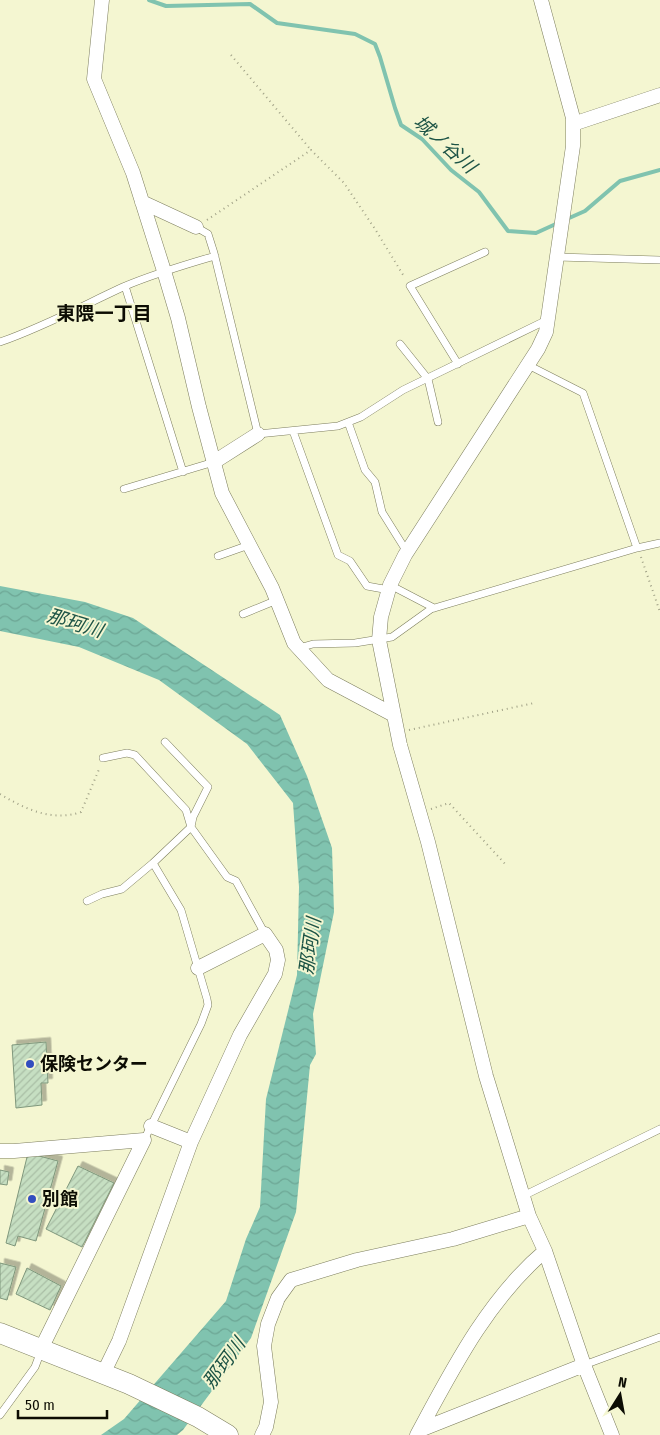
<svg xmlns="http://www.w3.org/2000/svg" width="660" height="1435" viewBox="0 0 660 1435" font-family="'Fira Sans Condensed','Noto Sans JP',sans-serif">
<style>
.water{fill:url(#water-waves)}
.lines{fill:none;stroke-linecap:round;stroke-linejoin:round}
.stream{stroke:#80c3af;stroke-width:4}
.building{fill:url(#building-hatch);stroke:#7f977c;filter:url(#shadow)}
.lane-casing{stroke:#7d7e5e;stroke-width:8}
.street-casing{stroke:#7d7e5e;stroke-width:15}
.secondary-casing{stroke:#7d7e5e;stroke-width:21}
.path{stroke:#a0a186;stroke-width:2;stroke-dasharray:1 4;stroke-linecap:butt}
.lane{stroke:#fff;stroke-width:7}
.street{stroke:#fff;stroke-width:14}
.secondary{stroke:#fff;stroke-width:20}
.poi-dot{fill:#334ebf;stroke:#f4f6d1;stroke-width:2}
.labels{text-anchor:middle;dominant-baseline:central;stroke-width:4;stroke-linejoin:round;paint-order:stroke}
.poi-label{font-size:18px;font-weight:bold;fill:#0c0c03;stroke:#f4f6d1;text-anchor:start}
.water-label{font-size:19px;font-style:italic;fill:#1d5446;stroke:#f4f6d1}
.neighbourhood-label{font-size:19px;font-weight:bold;fill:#0c0c03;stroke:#f4f6d1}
</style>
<defs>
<pattern id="water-waves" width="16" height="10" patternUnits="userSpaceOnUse" patternTransform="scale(1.25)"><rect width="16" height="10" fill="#80c3af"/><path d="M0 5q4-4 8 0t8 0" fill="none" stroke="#6da695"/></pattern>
<pattern id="building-hatch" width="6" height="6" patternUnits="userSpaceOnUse" patternTransform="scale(1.25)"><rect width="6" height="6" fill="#c6dfc2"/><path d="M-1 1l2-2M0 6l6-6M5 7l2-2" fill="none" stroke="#a9bea5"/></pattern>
<filter id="shadow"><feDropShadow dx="4.5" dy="-4.5" stdDeviation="0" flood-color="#0004"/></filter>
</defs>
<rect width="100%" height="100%" fill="#f4f6d1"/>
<path class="water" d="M0,586L85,602L133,618L280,715L307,776L332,848L334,912L313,1014L316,1054L310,1065L296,1212L251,1338L183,1430L177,1435H101L124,1419L226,1301L246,1239L260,1207L266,1099L297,975L299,887L293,803L247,744L159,680L79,647L0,631Z"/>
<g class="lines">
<path class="stream" d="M149,0L166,6L250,4L277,23L355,34L375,44L380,57L395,108L401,125L422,139L451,170L479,192L508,231L536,233L558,223
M567,219L585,211L620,181L660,170"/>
</g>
<path class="building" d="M46,1042L48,1083H41L42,1105L16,1108L12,1045Z
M28,1153L58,1161L36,1241L18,1236L15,1246L6,1243Z
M78,1166L114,1183L82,1247L46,1229Z
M0,1170L9,1172L7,1185L0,1184Z
M0,1263L16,1267L7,1300L0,1298Z
M27,1268L61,1286L50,1310L16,1294Z"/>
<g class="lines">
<g class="lane-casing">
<path id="lane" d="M196,227L208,234L214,253L258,434L338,426L361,417L403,390L547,320
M557,257L660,260
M125,286L183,472
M0,342C43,327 82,306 123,287C153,274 184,265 215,256
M400,344L428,379L438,422
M458,364L410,286L485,252
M528,365L583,393L637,548
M348,422L365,470L375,482L382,512L407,552
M293,431L338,555L350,561L367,586L389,590
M124,489L214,462
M218,556L249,545
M390,585L434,608
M243,614L277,600
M299,648L313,644L355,643L392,637L431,609L637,548L660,543
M165,742L208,787L193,817L191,827L227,877L236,881L265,934
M103,758L127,753L135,755L186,810L191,827L153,863L181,910L207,999L208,1005L201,1024L144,1140
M87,901L102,894L122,889L153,863
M523,1196L660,1129
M584,1365L660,1337
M0,1415L35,1367L41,1351"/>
</g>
<g class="street-casing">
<path id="street" d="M102,0L94,79L133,173L164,271L178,318L199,407L222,493L272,588L294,643L328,680L394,715L400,745L428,842L486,1076L529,1216L545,1251L584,1365L612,1435
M573,124L660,95
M142,202L196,227
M214,462L258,434
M394,715L379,640L381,617L390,585L405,555L538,349L546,332L573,146V118L541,0
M151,1126L191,1142
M0,1151H14L144,1140
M41,1349L144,1140
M103,1374L119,1341L191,1142L240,1035L275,974L278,960L276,950L265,934L198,968
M420,1430L584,1365
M262,1435L266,1427L271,1402L264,1346L268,1324L278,1298L291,1280L357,1260L453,1239L529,1216
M417,1435C452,1370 488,1299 545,1251"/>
</g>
<g class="secondary-casing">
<path id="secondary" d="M0,1333L129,1384L198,1417L228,1435"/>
</g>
<path class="path" d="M231,55L311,150
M207,220L311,150L344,183L375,229L405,278
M641,557L660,612
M409,730L534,703
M0,794C25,809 52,822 81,812L100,767
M431,809L449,803L507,866"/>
<use href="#lane" class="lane"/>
<use href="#street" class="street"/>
<use href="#secondary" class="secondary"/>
</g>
<g class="poi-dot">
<circle cx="30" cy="1064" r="5"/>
<circle cx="32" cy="1199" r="5"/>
</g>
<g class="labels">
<g class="poi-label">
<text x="40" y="1064">保険センター</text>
<text x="42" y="1199">別館</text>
</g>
<g class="water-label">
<text transform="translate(445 144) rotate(42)">城ノ谷川</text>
<text transform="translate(75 623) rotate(17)">那珂川</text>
<text transform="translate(310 946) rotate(-82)">那珂川</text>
<text transform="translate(224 1363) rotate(-54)">那珂川</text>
</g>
<g class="neighbourhood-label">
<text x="104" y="313">東隈一丁目</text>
</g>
</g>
<g transform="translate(620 1395) rotate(11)" stroke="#f4f6d1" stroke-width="4" paint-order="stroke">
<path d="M0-4L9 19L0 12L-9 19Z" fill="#0c0c03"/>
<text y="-8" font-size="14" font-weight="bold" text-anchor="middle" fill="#0c0c03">N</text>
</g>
<path d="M18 1410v8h89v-8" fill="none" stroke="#0c0c03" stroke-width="2.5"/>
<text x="25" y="1410" font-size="15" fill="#0c0c03" stroke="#f4f6d1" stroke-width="4" paint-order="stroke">50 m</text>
</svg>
